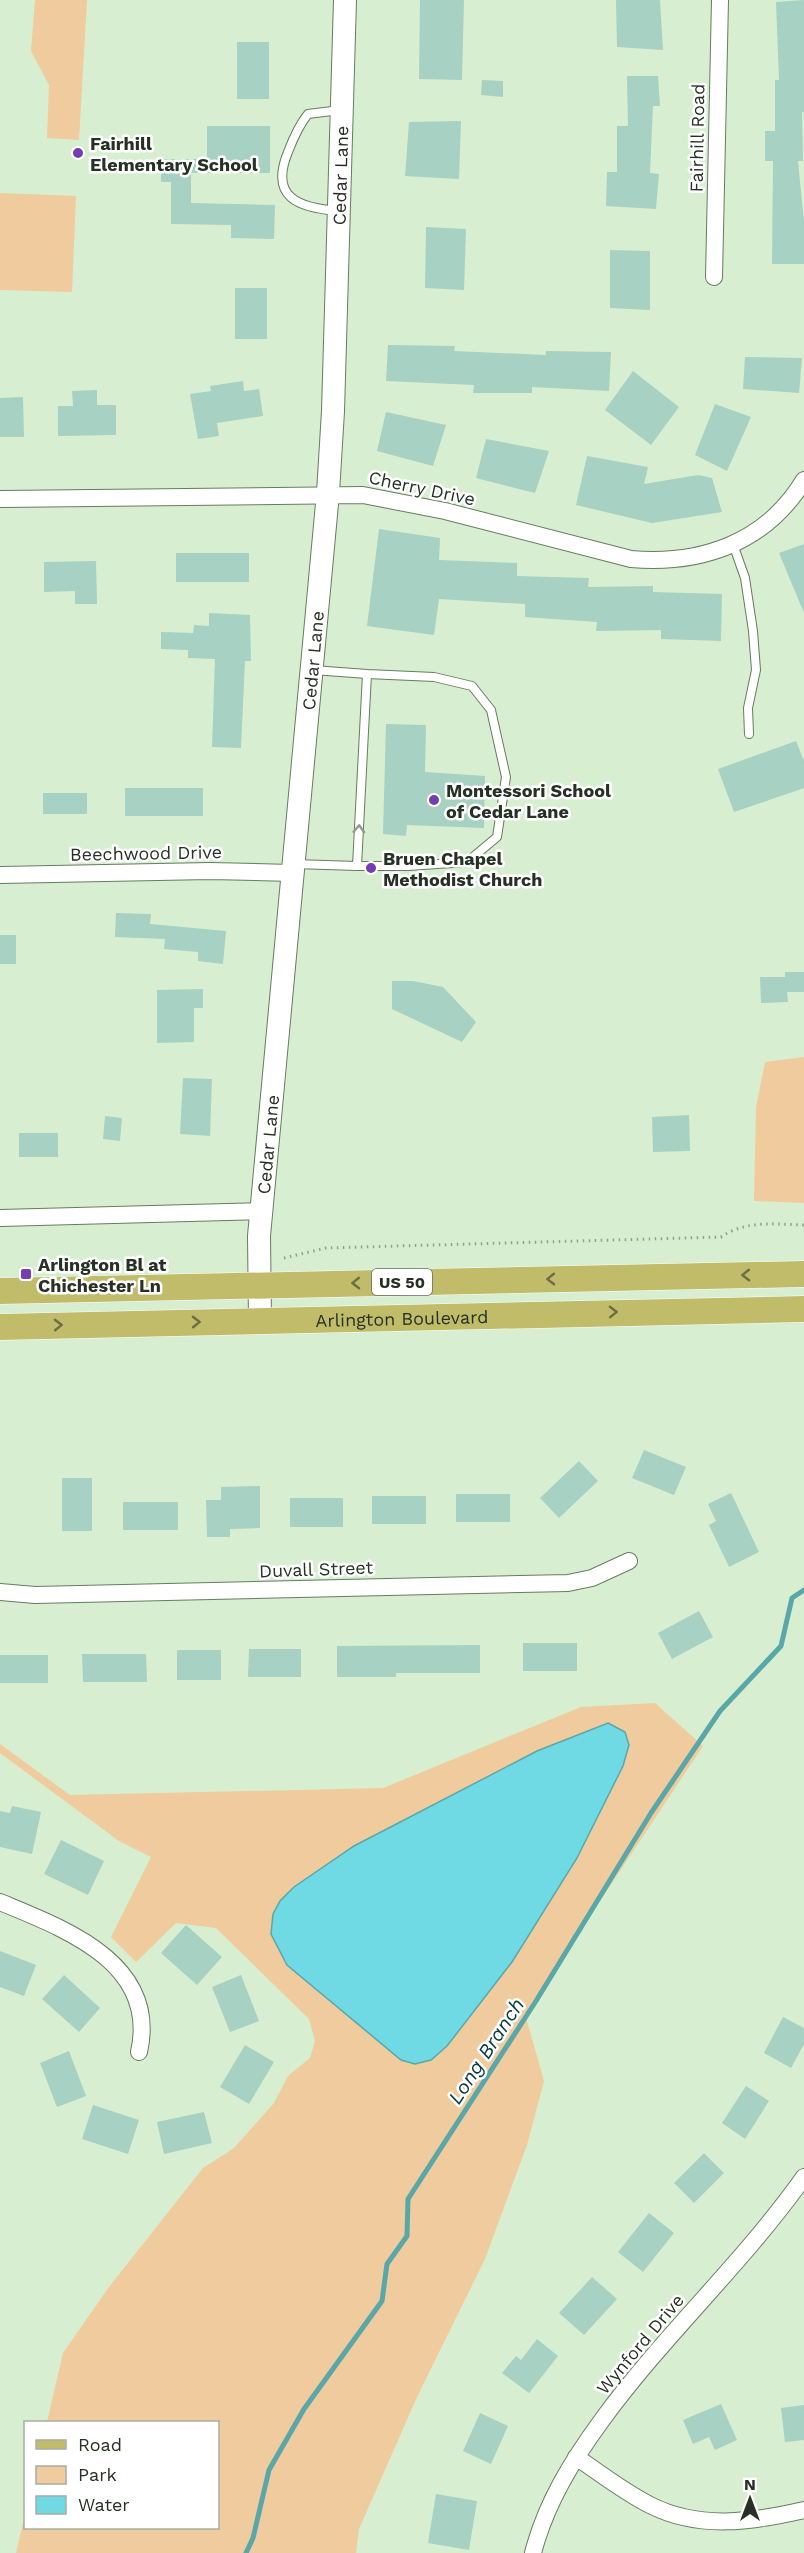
<svg xmlns="http://www.w3.org/2000/svg" width="804" height="2553" viewBox="0 0 804 2553" font-family="'Work Sans',sans-serif">
<style>
.green{fill:#efcb9d}
.water{fill:#70dae4;stroke:#5aa7aa;stroke-width:1.5}
.lines{fill:none;stroke-linecap:round;stroke-linejoin:round}
.stream{stroke:#5aa7aa;stroke-width:5}
.building{fill:#a7d1c2}
.lane-casing{stroke:#667c60;stroke-width:10}
.street-casing{stroke:#667c60;stroke-width:18}
.secondary-casing{stroke:#667c60;stroke-width:24}
.primary-casing{stroke:#fff;stroke-width:27}
.path{stroke:#8fa28a;stroke-width:3;stroke-dasharray:1.5 4.5;stroke-linecap:butt}
.lane{stroke:#fff;stroke-width:8}
.street{stroke:#fff;stroke-width:16}
.secondary{stroke:#fff;stroke-width:22}
.primary{stroke:#c0bc6a;stroke-width:26}
.oneway{stroke:#929892}
.oneway2{stroke:#6b6f44}
.poi-dot{fill:#743db3;stroke:#fff;stroke-width:2}
.labels{text-anchor:middle;dominant-baseline:central;stroke-width:5;stroke-linejoin:round;paint-order:stroke}
.shield{fill:#fff;stroke:#676e66;stroke-width:1.5}
.shield-label{font-size:16px;font-weight:bold;fill:#263024}
.street-label{font-size:18px;fill:#263024;stroke:#fff}
.poi-label{font-size:18px;font-weight:bold;fill:#263024;stroke:#fff;text-anchor:start}
.water-label{font-size:20px;font-style:italic;fill:#053a3e;stroke:#fff}
</style>
<rect width="100%" height="100%" fill="#d7efd0"/>
<path class="green" d="M35,0H87L79,140L47,138L49,85L31,51Z
M0,193L76,196L72,292L0,290Z
M804,1057V1203L754,1201L756,1107L765,1062Z
M655,1703L703,1746L525,2014L544,2081L527,2145L485,2259L417,2397L359,2529L356,2553H16L25,2514L26,2528H218V2422H47L63,2353L109,2287L203,2168L234,2148L274,2103L288,2076L310,2058L315,2041L309,2019L216,1928L176,1923L136,1962L111,1937L151,1857L119,1841L0,1753V1744L70,1795L383,1788L581,1707Z"/>
<path class="water" d="M608,1723L625,1732L629,1745L623,1766L577,1858L512,1962L447,2046L431,2060L415,2064L401,2060L287,1965L271,1934L273,1914L280,1901L294,1887L354,1846L537,1751Z"/>
<g class="lines">
<path class="stream" d="M246,2553L253,2538L269,2470L304,2409L382,2301L387,2264L407,2236L408,2199L536,2001L651,1813L720,1711L781,1646L792,1598L804,1590"/>
</g>
<path class="building" d="M420,0H464L462,80L419,79Z
M616,0H660L663,50L617,47Z
M804,0V112H802L803,161H798L804,222V264H772L773,161H765V131H775V80H779L776,2Z
M237,42H269V99H237Z
M627,76H658L660,106H653L650,173L659,174L656,209L606,206L607,172H617V126H628Z
M482,80L503,81V97L481,95Z
M461,121L459,179L405,176L409,122Z
M207,126H270V173H191V203L275,205L274,239L231,238V225L171,224V182H161V159H207Z
M426,227L466,229L464,290L425,288Z
M610,250L650,251V310L610,308Z
M235,288H267V339H235Z
M388,345L455,346L454,351L546,355V351L611,352L609,391L532,387V393H473L474,385L386,381Z
M745,357L802,358L799,393L743,389Z
M633,371L679,407L651,445L605,410Z
M243,381L244,391L259,389L263,416L217,423L219,436L198,439L190,394L211,391L210,386Z
M97,390V405H116V435L58,436V406H73L72,391Z
M23,397L24,437H0V398Z
M715,404L751,417L727,471L695,455Z
M386,412L446,425L433,466L377,451Z
M486,439L549,451L535,493L476,478Z
M587,456L648,467L644,484L698,475L712,478L722,512L652,523L576,505Z
M379,529L440,538L439,560L517,563V576L589,578L588,587L653,586V592L722,594L721,641L661,639V630L596,631L597,622L525,617V604L439,599L434,635L367,626Z
M804,544V613L779,553Z
M176,553H249V582H176Z
M96,561L97,604H75V591L44,592V562Z
M209,613L250,615L251,661H245L241,748L212,747L215,659L188,658V650L161,649V632L193,633L194,625L209,626Z
M386,724L426,725L425,772L485,776L484,828L407,825L406,836L383,834Z
M796,741L804,761V788L734,812L718,769Z
M125,788H203V816H125Z
M43,793H87V814H43Z
M116,913L151,914L150,924L226,931L223,964L198,961V952L164,949L165,939L115,937Z
M0,935H16V964H0Z
M785,972H804V992H787L788,1002L761,1003L760,977H785Z
M392,981H413L443,987L476,1022L462,1042L392,1009Z
M203,989V1008H194V1042L157,1043V990Z
M183,1078L212,1079L210,1136L180,1134Z
M689,1115L690,1151L653,1152L652,1117Z
M105,1116L122,1118L120,1141L103,1139Z
M19,1133H58V1157H19Z
M644,1450L686,1467L674,1495L632,1478Z
M579,1461L598,1481L559,1518L540,1498Z
M62,1478H92V1531H62Z
M260,1486V1528L230,1529V1537H207L206,1500H221V1487Z
M731,1493L759,1552L729,1567L709,1525L716,1521L708,1504Z
M456,1494H510V1522H456Z
M372,1496H426V1524H372Z
M290,1498H343V1527H290Z
M123,1502H178V1530H123Z
M699,1611L713,1637L672,1659L658,1633Z
M523,1643H577V1671H523Z
M480,1645V1673H396V1677H337V1646Z
M249,1649H301V1677H248Z
M177,1650H221V1680H177Z
M82,1654H146L147,1682H83Z
M0,1655H48V1683H0Z
M12,1806L41,1812L32,1854L0,1847V1811L10,1813Z
M61,1840L104,1861L88,1895L44,1874Z
M186,1925L222,1957L197,1985L161,1953Z
M0,1951L36,1965L24,1996L0,1987Z
M64,1975L100,2008L79,2032L42,1999Z
M241,1975L259,2021L230,2032L212,1987Z
M783,2017L804,2028V2044L791,2068L764,2053Z
M245,2045L274,2062L249,2104L220,2087Z
M69,2051L86,2096L57,2107L40,2063Z
M746,2086L769,2101L745,2139L722,2123Z
M93,2105L139,2120L128,2154L82,2139Z
M204,2112L212,2143L164,2154L157,2122Z
M704,2153L724,2173L694,2203L674,2183Z
M649,2213L674,2233L643,2272L618,2252Z
M592,2277L617,2299L584,2335L559,2313Z
M537,2339L558,2356L529,2393L502,2373L516,2356L521,2360Z
M721,2404L737,2440L715,2450L709,2437L693,2444L683,2420Z
M804,2405V2440L785,2442L781,2408Z
M480,2413L508,2426L491,2464L463,2451Z
M436,2494L477,2501L469,2550L428,2543Z"/>
<g class="lines">
<g class="lane-casing">
<path id="lane" d="M339,211C299,208 269,198 288,152C293,139 299,125 308,114L340,110
M733,544L745,578L753,631L756,670L748,708L749,734
M294,864L357,866L367,674L313,670
M357,866H408L467,862L497,837L506,777L491,710L472,686L434,677L367,674"/>
</g>
<g class="street-casing">
<path id="street" d="M714,277L720,0
M0,499L363,495L445,511L631,559C701,565 766,543 804,480
M0,875L210,871L292,873
M0,1218L262,1211
M0,1592L35,1595L568,1583L592,1578L629,1561
M0,1902C65,1929 159,1963 139,2052
M576,2457C600,2473 624,2492 650,2505C699,2530 752,2522 804,2510
M533,2553C546,2503 572,2461 602,2420C664,2335 743,2263 804,2177"/>
</g>
<g class="secondary-casing">
<g id="secondary">
<path id="s1" d="M260,1321L259,1236L328,493L333,411L345,0"/>
</g>
</g>
<g class="primary-casing">
<g id="primary">
<path d="M0,1291L804,1274"/>
<path id="s2" d="M0,1327L804,1309"/>
</g>
</g>
<path class="path" d="M284,1258L326,1248L721,1237C746,1220 775,1224 804,1225"/>
<use href="#lane" class="lane"/>
<use href="#street" class="street"/>
<use href="#secondary" class="secondary"/>
<use href="#primary" class="primary"/>
</g>
<defs><path id="oneway-chevron" d="M-2-3.5L2.5 0L-2 3.5" fill="none" stroke-width="1.6" stroke-linecap="round" stroke-linejoin="round" transform="scale(1.5)"/></defs>
<use class="oneway" href="#oneway-chevron" transform="translate(359 829) rotate(-87)"/>
<g class="oneway2">
<use href="#oneway-chevron" transform="translate(746 1275) rotate(179)"/>
<use href="#oneway-chevron" transform="translate(551 1279) rotate(179)"/>
<use href="#oneway-chevron" transform="translate(356 1283) rotate(179)"/>
<use href="#oneway-chevron" transform="translate(613 1312) rotate(-1)"/>
<use href="#oneway-chevron" transform="translate(196 1322) rotate(-1)"/>
<use href="#oneway-chevron" transform="translate(58 1325) rotate(-1)"/>
</g>
<g class="poi-dot">
<circle cx="78" cy="153" r="6"/>
<circle cx="434" cy="800" r="6"/>
<circle cx="371" cy="868" r="6"/>
<rect x="20" y="1268" width="12" height="12" rx="3"/>
</g>
<g class="labels">
<rect class="shield" x="372" y="1269" width="60" height="26" rx="4.5"/>
<g class="shield-label">
<text x="402" y="1282">US 50</text>
</g>
<g class="street-label">
<text transform="translate(697 138) rotate(-89)">Fairhill Road</text>
<text stroke="none"><textPath href="#s1" startOffset="1149">Cedar Lane</textPath></text>
<text transform="translate(422 488) rotate(12)">Cherry Drive</text>
<text stroke="none"><textPath href="#s1" startOffset="663">Cedar Lane</textPath></text>
<text transform="translate(146 853) rotate(-1)">Beechwood Drive</text>
<text stroke="none"><textPath href="#s1" startOffset="177">Cedar Lane</textPath></text>
<text stroke="none"><textPath href="#s2" startOffset="402">Arlington Boulevard</textPath></text>
<text transform="translate(316 1569) rotate(-2)">Duvall Street</text>
<text transform="translate(640 2344) rotate(-50)">Wynford Drive</text>
</g>
<g class="poi-label">
<text x="90" y="143">Fairhill<tspan x="90" dy="21">Elementary School</tspan></text>
<text x="446" y="790">Montessori School<tspan x="446" dy="21">of Cedar Lane</tspan></text>
<text x="383" y="858">Bruen Chapel<tspan x="383" dy="21">Methodist Church</tspan></text>
<text x="38" y="1264">Arlington Bl at<tspan x="38" dy="21">Chichester Ln</tspan></text>
</g>
<g class="water-label">
<text transform="translate(486 2051) rotate(-57)">Long Branch</text>
</g>
</g>
<rect x="24" y="2421" width="195" height="108" fill="#ffffff" stroke="#a8aca7" stroke-width="1.5"/>
<rect x="36" y="2440" width="30" height="9" fill="#c0bc6a" stroke="#a8aca7" stroke-width="1.5"/>
<text x="78" y="2451" font-size="18" fill="#263024">Road</text>
<rect x="36" y="2466" width="30" height="18" fill="#efcb9d" stroke="#a8aca7" stroke-width="1.5"/>
<text x="78" y="2481" font-size="18" fill="#263024">Park</text>
<rect x="36" y="2496" width="30" height="18" fill="#70dae4" stroke="#a8aca7" stroke-width="1.5"/>
<text x="78" y="2511" font-size="18" fill="#263024">Water</text>
<g transform="translate(750 2499)" stroke="#ffffff" stroke-width="4.5" paint-order="stroke">
<path d="M0-4.5L10 22L0 15L-10 22Z" fill="#263024"/>
<text y="-9" font-size="16" font-weight="bold" text-anchor="middle" fill="#263024">N</text>
</g>
</svg>
